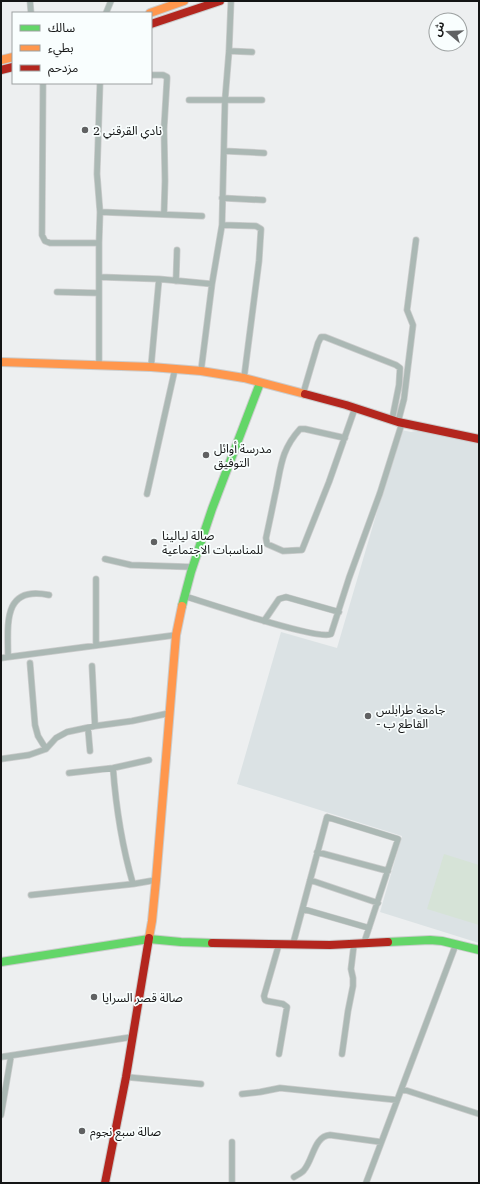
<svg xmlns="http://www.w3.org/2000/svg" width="480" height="1184" viewBox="0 0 480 1184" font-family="'IBM Plex Serif','Noto Sans Arabic',serif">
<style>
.built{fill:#dbe2e4}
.green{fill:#d6e3d7}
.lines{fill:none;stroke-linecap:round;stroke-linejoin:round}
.street-casing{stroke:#cbcccc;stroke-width:7}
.fast-casing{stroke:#cbcccc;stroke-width:10}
.slow-casing{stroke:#cbcccc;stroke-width:10}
.jam-casing{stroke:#cbcccc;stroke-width:10}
.street{stroke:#abb8b4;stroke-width:5.5}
.fast{stroke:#63d668;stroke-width:8}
.slow{stroke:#ff974d;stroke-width:8}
.jam{stroke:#b3261e;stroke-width:8}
.poi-dot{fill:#606162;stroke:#f9fefe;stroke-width:1.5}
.labels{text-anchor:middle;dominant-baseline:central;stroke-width:3.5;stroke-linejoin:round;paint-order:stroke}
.poi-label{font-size:12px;fill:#141515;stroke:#f9fefe;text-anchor:start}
</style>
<rect width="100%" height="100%" fill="#edeff0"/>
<path class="built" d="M401,430L411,432L421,430L479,444V943L380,912L402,836L237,784L281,632L337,648Z"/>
<path class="green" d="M444,854L479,865V925L427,909Z"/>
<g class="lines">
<g class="street-casing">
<path id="street" d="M30,1L31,13
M106,13L111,1
M229,51L252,52
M151,75H163L167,77V79L164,129L165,181L164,214
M43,83L42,235L45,241L50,243H99
M189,100H262
M224,151L264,153
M222,198L263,200
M100,212L202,216
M222,225L256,226L261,229L259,261L244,378
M99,277L159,279L212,284
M176,281L177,250
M57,292L99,293
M99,365V243L100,212L97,174L100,83
M151,367L159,279
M201,371L212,284L222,225L225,100L229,51L231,1
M303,394L318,343L321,337H325L396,365L400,368L399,385L392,420
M398,422L404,399L413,325L407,310L416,240
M345,438L305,429H300C280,451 281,469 275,495C272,510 269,524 266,538L267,544L283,551L302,550L329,482L355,408
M147,494L175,369
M105,559L131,565L193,567
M96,579V645
M184,596C204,602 319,641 331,634L349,578L380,493L402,423
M264,621L279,599L286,597L339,612
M8,657C8,625 2,585 49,595
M1,658L176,635
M30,663L35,725L38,736L46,749
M92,666L95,726
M88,728L90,751
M1,759L29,755L46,749L56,738L67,732L95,726L132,721L170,713
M113,768C116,808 122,846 133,884
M69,773L113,768L149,760
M317,852L388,871
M310,880L378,903
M31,895L133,884L156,880
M303,909L369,928
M293,944L327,817L398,839L364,943
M279,1054L287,1007L283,1004L267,1001L265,1000L264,996L279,944
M342,1054L348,1011L353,986V978L351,969L354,944
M1,1057L132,1037
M126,1077L201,1084
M402,1089L479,1114
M242,1094L260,1092L280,1088L397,1100
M1,1115L11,1056
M294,1177C297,1175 302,1173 304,1170C313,1160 314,1136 330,1135L381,1142
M232,1183V1142
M366,1183L456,944"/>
</g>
<g class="fast-casing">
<path id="fast" d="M182,606L191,572L212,509L260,383
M388,942L430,940L442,941L479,950
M1,962L149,939L181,942L212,943"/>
</g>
<g class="slow-casing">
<path id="slow" d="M150,13L184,1
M1,60L13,57
M1,362L151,367L201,371L244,378L305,394
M149,938L152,921L156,880L176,635L182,606"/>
</g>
<g class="jam-casing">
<path id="jam" d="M151,24L220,1
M1,70L13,67
M305,394L346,405L398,422L479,439
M212,943L330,945L388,942
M105,1183L126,1077L149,938"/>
</g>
<use href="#street" class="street"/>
<use href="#fast" class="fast"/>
<use href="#slow" class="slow"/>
<use href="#jam" class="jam"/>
</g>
<g class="poi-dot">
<circle cx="85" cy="130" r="4"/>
<circle cx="206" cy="455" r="4"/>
<circle cx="154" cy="542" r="4"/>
<circle cx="368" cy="716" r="4"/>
<circle cx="94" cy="997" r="4"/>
<circle cx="82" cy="1131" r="4"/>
</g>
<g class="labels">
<g class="poi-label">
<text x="93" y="130">نادي القرقني 2</text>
<text x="214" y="448">مدرسة أوائل<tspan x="214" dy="14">التوفيق</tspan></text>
<text x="162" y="535">صالة ليالينا<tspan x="162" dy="14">للمناسبات الاجتماعية</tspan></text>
<text x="376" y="709">جامعة طرابلس<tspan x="376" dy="14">- القاطع ب</tspan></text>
<text x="102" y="997">صالة قصر السرايا</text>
<text x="90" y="1131">صالة سبع نجوم</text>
</g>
</g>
<rect width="480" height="1184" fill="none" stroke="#141515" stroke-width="4"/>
<rect x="12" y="12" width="140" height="72" fill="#f9fefe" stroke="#9da1a1"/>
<rect x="20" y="25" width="20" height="6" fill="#63d668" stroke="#9da1a1"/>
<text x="48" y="32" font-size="12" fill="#141515">سالك</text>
<rect x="20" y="45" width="20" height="6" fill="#ff974d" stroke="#9da1a1"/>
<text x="48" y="52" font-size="12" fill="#141515">بطيء</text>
<rect x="20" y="65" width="20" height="6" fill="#b3261e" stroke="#9da1a1"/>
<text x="48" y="72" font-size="12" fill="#141515">مزدحم</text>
<g transform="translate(448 32) rotate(289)"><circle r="19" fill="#f9fefe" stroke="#9da1a1"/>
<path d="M0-3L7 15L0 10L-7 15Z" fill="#606162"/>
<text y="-6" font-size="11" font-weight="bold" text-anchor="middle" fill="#141515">ش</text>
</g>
</svg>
